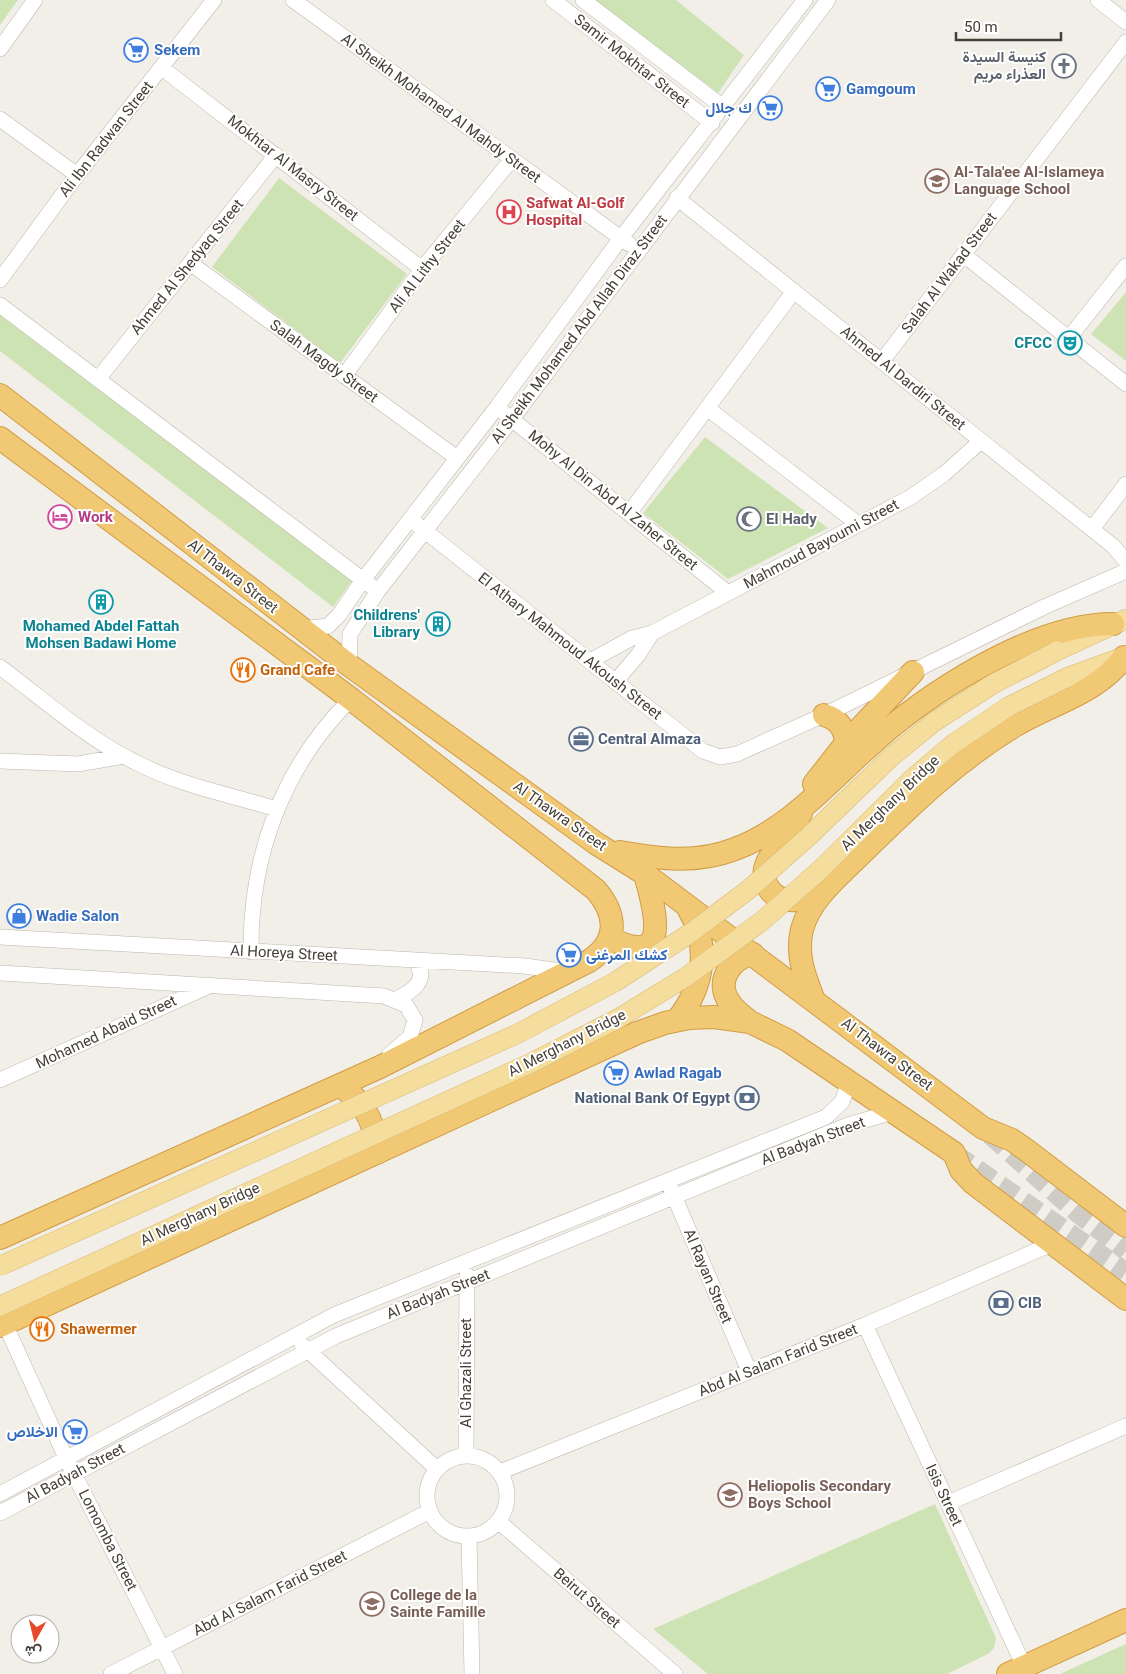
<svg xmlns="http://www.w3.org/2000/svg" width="1126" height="1674" viewBox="0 0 1126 1674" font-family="Roboto,Vazirmatn,sans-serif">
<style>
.green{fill:#cee3b4}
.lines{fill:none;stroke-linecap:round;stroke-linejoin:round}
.major-tunnel{stroke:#cfccc5;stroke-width:19;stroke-dasharray:19 9;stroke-linecap:butt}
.minor-casing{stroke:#bdb7ab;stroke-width:16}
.major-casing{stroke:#d9b96f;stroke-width:20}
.highway-casing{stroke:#d09d45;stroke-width:24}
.minor{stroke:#fff;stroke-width:15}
.major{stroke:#f5dd9e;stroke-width:19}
.highway{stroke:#f1c874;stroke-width:22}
.major-bridge-casing{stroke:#d9b96f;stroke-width:20;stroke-linecap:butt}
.major-bridge{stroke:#f5dd9e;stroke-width:19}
.labels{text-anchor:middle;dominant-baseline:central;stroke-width:4;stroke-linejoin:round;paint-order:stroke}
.shop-label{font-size:15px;font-weight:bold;fill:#366cbe;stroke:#fff;text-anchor:start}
.worship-label{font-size:15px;font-weight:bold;fill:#5b616d;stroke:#fff;text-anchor:end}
.street-label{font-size:15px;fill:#454037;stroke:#fff}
.education-label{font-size:15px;font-weight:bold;fill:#785e54;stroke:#fff;text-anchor:start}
.health-label{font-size:15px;font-weight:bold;fill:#be3a42;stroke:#fff;text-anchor:start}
.culture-label{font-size:15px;font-weight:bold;fill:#0d838f;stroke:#fff;text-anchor:end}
.hotel-label{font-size:15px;font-weight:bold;fill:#b23c85;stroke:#fff;text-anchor:start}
.food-label{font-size:15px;font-weight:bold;fill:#c56008;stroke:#fff;text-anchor:start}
.service-label{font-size:15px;font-weight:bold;fill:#4e5e75;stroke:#fff;text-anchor:start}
</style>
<rect width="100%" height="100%" fill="#f2efe8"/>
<path class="green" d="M0,0H18L0,25Z
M595,0H676L744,55L718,93Z
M279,178L407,274L340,363L212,267Z
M1126,292V361L1091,334Z
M0,313L354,578L333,607L0,351Z
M705,437L828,528L728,579L643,513Z
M935,1504L996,1638L994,1648L988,1654L947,1674H708L653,1629Z
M1126,1644V1674H1060Z"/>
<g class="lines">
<path class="major-tunnel" d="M990,1135L1077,1213L1126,1251
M954,1153L1126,1272"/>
<g class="minor-casing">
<path id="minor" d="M293,0L629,244
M553,0L712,123
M583,0L723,107
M1098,0L1126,22
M0,49L35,0
M162,68L422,269
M0,119L77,175
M677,198L1113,546L1126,561
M964,255L1126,384
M190,263L457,458
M0,280L77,175L214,0
M0,305L371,586
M1069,338L1126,266
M882,361L1126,42
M344,376L422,269L512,159
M98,379L276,155
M707,408L858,524
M504,413L728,593
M630,512L794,291
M410,519L703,751L720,757L737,754L824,715L1044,607L1126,571
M1092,529L1126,484
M302,629L328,626L339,615L363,580L497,407L621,238L805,0
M590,661L632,638L652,633L911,497L944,474L981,441
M349,665L350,634L378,591L512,419L828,0
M0,667C43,699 86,738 135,762C179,785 230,795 277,809
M615,682L638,655L652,633
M0,761L78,764L124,756
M0,937L525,966L568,972
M251,952C250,856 283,766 351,699
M0,973L384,996L406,1005L415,1020L410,1037L390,1054
M396,999C412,992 430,980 415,961
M0,1080L207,987
M671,1189L749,1371
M5,1324L66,1458L175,1674
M865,1325L1024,1666
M302,1345L437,1469
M427 1496a40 40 0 1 1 80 0a40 40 0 1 1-80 0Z
M466,1456L467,1275
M500,1472L865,1325L1054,1243
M0,1494L334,1315L826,1117L842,1102L849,1082
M948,1503L1126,1426
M0,1513L336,1336L848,1125L893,1112
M498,1521L675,1674
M469,1536L472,1674
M111,1674L430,1511"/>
</g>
<g class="major-casing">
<path id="major" d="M1057,651L1126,619
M1068,677L1126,656"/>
</g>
<g class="highway-casing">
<path id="highway" d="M0,395L349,665L597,844L645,874L983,1128L1012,1140L1025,1149L1126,1226
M0,438L351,699L596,890C618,916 618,942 589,961L380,1067L0,1238
M824,715C838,719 845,728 846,743
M814,784L846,743L913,672
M801,813C791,838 749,864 770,890C779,902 793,901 806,899
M620,852C660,859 696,864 735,849C787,830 827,784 867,748C924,695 1032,624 1113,624
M610,937C625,947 654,957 655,928C656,911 649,890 645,874
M813,998C804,975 796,954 802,929C811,898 838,877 860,855C909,807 957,760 1016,725C1053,703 1098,693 1124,657
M677,1020C703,988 711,947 689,910
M750,1022C743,1016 735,1011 730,1003C714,982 731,958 753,954
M346,1090C368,1107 375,1126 377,1153
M0,1326L637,1033L665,1023L689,1018L714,1017L750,1022L787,1040L954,1153L961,1170L973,1183L1126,1299
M1008,1674L1126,1620"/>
</g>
<use href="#minor" class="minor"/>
<use href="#major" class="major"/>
<use href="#highway" class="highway"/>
<g class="major-bridge-casing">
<path id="major-bridge" d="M0,1266L517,1034L615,982L692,932L748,890L808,837L890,758L934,722L993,684L1057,651
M0,1306L533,1062L619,1018L686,977L762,921L820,870L912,779L953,744L1008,707L1068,677"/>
</g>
<use href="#major-bridge" class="major-bridge"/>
</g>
<defs>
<g id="supermarket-ring" transform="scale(1.25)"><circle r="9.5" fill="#fff" stroke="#3f7fe0" stroke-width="1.5"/><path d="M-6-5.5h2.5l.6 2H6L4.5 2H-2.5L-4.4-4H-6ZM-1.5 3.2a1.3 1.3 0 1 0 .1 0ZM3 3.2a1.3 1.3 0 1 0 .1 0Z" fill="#3f7fe0"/></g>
<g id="church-ring" transform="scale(1.25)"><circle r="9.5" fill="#fff" stroke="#6b7280" stroke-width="1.5"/><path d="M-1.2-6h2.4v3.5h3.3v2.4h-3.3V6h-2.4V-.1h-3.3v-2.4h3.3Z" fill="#6b7280"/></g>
<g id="school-ring" transform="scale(1.25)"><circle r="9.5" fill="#fff" stroke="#8d6e63" stroke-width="1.5"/><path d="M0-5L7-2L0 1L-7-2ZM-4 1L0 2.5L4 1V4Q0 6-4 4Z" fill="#8d6e63"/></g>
<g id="hospital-ring" transform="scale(1.25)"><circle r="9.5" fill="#fff" stroke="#e0444e" stroke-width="1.5"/><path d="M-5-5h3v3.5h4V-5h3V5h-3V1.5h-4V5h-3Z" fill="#e0444e"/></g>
<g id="theatre-ring" transform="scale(1.25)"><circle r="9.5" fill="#fff" stroke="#0f9aa8" stroke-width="1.5"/><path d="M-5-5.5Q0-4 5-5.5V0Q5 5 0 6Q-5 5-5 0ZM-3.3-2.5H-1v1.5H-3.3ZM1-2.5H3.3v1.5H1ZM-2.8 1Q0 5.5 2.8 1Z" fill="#0f9aa8"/></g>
<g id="hotel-ring" transform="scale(1.25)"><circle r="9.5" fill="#fff" stroke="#d1479c" stroke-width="1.5"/><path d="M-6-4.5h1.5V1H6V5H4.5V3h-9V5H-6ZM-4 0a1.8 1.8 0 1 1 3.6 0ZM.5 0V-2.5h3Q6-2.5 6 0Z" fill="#d1479c"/></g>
<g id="mosque-ring" transform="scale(1.25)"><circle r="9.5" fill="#fff" stroke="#6b7280" stroke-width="1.5"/><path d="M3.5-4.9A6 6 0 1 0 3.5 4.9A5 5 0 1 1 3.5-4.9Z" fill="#6b7280"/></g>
<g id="building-ring" transform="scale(1.25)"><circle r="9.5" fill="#fff" stroke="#0f9aa8" stroke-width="1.5"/><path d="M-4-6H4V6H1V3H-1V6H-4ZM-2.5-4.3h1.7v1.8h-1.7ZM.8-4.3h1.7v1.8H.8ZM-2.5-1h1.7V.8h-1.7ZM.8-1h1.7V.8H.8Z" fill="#0f9aa8"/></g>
<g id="restaurant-ring" transform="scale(1.25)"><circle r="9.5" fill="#fff" stroke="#e8710a" stroke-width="1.5"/><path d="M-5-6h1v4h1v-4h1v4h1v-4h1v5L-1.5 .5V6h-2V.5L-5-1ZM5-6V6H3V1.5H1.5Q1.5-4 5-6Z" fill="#e8710a"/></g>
<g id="office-ring" transform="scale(1.25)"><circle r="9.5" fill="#fff" stroke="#5c6f8a" stroke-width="1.5"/><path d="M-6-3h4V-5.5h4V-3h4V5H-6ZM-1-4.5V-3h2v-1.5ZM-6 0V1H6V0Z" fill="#5c6f8a"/></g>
<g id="shop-ring" transform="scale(1.25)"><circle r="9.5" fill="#fff" stroke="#3f7fe0" stroke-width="1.5"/><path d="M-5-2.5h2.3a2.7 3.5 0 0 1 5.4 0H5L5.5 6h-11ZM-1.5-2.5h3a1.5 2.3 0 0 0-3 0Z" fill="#3f7fe0"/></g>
<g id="bank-ring" transform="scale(1.25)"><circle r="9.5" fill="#fff" stroke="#5c6f8a" stroke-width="1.5"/><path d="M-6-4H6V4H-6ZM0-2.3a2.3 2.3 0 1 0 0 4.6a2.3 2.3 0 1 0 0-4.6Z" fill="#5c6f8a"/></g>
</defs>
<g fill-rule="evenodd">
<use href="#supermarket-ring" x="136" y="50"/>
<use href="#church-ring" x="1064" y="66"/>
<use href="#supermarket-ring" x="828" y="89"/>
<use href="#supermarket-ring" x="770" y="108"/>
<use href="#school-ring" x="937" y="181"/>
<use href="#hospital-ring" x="509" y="212"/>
<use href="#theatre-ring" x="1070" y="343"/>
<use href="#hotel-ring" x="60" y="517"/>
<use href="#mosque-ring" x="749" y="519"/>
<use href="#building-ring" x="101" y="602"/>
<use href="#building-ring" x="438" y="624"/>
<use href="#restaurant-ring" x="243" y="670"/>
<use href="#office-ring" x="581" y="739"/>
<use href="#shop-ring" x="19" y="916"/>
<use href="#supermarket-ring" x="569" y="955"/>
<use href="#supermarket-ring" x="616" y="1073"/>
<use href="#bank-ring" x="747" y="1098"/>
<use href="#bank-ring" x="1001" y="1303"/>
<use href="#restaurant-ring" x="42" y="1329"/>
<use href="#supermarket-ring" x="75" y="1432"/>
<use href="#school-ring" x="730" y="1495"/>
<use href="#school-ring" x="372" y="1604"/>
</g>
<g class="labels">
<g class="shop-label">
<text x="154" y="50">Sekem</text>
<text x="846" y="89">Gamgoum</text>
<text x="752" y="108" text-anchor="end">ك جلال</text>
<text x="36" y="916">Wadie Salon</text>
<text x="586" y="955">كشك المرغنى</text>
<text x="634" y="1073">Awlad Ragab</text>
<text x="58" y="1432" text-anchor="end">الاخلاص</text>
</g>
<g class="worship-label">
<text x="1046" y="57">كنيسة السيدة<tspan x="1046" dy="17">العذراء مريم</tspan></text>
<text x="766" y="519" text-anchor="start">El Hady</text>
</g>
<g class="street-label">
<text transform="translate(632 61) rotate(38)">Samir Mokhtar Street</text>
<text transform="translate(441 108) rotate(36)">Al Sheikh Mohamed Al Mahdy Street</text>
<text transform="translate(106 139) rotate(-52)">Ali Ibn Radwan Street</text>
<text transform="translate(293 168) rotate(38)">Mokhtar Al Masry Street</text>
<text transform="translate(427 266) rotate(-52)">Ali Al Lithy Street</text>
<text transform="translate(187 267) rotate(-51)">Ahmed Al Shedyaq Street</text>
<text transform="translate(949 273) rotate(-53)">Salah Al Wakad Street</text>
<text transform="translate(579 329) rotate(-53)">Al Sheikh Mohamed Abd Allah Diraz Street</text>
<text transform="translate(324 361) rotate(36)">Salah Magdy Street</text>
<text transform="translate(903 378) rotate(39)">Ahmed Al Dardiri Street</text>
<text transform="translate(613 500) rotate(39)">Mohy Al Din Abd Al Zaher Street</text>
<text transform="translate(821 544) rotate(-28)">Mahmoud Bayoumi Street</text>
<text transform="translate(233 576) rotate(38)">Al Thawra Street</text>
<text transform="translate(570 646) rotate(38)">El Athary Mahmoud Akoush Street</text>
<text transform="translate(890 803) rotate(-44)">Al Merghany Bridge</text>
<text transform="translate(560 816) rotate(35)">Al Thawra Street</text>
<text transform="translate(284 953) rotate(3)">Al Horeya Street</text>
<text transform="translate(106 1032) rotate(-25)">Mohamed Abaid Street</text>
<text transform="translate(567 1043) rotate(-27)">Al Merghany Bridge</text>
<text transform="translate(887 1054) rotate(37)">Al Thawra Street</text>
<text transform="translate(813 1141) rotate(-21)">Al Badyah Street</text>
<text transform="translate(200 1214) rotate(-25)">Al Merghany Bridge</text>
<text transform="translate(708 1276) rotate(67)">Al Rayan Street</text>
<text transform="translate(438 1294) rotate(-22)">Al Badyah Street</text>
<text transform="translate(778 1360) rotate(-22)">Abd Al Salam Farid Street</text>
<text transform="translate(466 1373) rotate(-90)">Al Ghazali Street</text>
<text transform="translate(75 1473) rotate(-28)">Al Badyah Street</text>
<text transform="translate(944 1495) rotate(65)">Isis Street</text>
<text transform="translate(108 1540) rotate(63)">Lomomba Street</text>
<text transform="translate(270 1593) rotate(-27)">Abd Al Salam Farid Street</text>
<text transform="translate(587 1598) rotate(41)">Beirut Street</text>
</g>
<g class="education-label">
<text x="954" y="172">Al-Tala'ee Al-Islameya<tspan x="954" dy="17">Language School</tspan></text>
<text x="748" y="1486">Heliopolis Secondary<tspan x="748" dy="17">Boys School</tspan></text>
<text x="390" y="1595">College de la<tspan x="390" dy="17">Sainte Famille</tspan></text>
</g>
<g class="health-label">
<text x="526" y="203">Safwat Al-Golf<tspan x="526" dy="17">Hospital</tspan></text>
</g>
<g class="culture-label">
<text x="1052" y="343">CFCC</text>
<text x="420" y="615">Childrens'<tspan x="420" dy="17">Library</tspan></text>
<text x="101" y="626" text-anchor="middle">Mohamed Abdel Fattah<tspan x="101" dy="17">Mohsen Badawi Home</tspan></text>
</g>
<g class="hotel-label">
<text x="78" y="517">Work</text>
</g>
<g class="food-label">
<text x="260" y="670">Grand Cafe</text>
<text x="60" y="1329">Shawermer</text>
</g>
<g class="service-label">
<text x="598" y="739">Central Almaza</text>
<text x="730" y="1098" text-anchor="end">National Bank Of Egypt</text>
<text x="1018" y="1303">CIB</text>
</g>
</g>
<g transform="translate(35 1639) rotate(188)"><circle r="24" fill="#ffffff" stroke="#b5b3af"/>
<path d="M0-4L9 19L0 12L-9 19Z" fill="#e7472a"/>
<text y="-8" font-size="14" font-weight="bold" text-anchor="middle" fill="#454037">ش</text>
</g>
<path d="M956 32v8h105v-8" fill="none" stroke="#454037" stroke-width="2.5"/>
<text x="964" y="32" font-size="15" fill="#454037" stroke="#ffffff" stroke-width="4" paint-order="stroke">50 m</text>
</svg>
